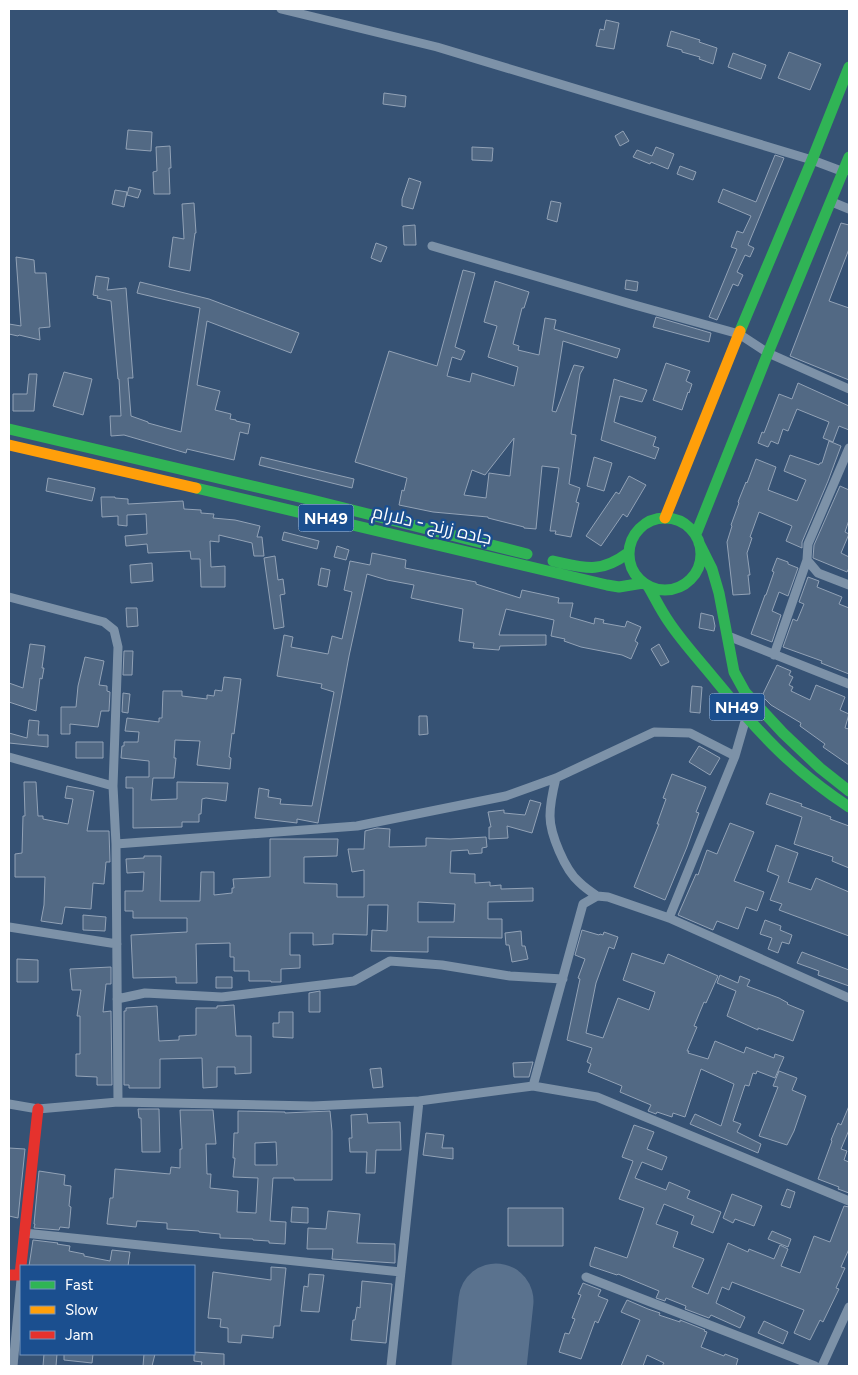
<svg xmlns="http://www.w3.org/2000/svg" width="858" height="1375" viewBox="0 0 858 1375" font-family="Figtree,Cairo,sans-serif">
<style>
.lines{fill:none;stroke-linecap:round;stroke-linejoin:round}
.runway{stroke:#5a728e;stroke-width:75}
.building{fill:#526984;stroke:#92a2b6;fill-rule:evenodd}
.street{stroke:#7d92a8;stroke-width:9}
.fast{stroke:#30b455;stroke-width:11}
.slow{stroke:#ff9f0a;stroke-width:11}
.jam{stroke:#e5322d;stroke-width:11}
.labels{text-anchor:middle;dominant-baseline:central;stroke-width:5;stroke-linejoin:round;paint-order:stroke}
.shield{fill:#1b4f8f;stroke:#bbcadd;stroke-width:1}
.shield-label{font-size:16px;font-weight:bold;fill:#fff}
.street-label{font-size:18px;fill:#fff;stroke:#1b4f8f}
</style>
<rect width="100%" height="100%" fill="#365274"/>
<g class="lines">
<path class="runway" d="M489,1366L496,1301"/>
</g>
<path class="building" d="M606,20L619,23L614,49L596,46L600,29L604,30Z
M671,31L700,40L699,42L717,48L713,64L699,59L700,57L682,52V50L667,46Z
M789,52L821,64L810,90L778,78Z
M733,53L766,65L761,79L728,67Z
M384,93L406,96L405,107L383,104Z
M128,130L152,132L151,151L126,149Z
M623,131L629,141L620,146L615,136Z
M170,146L171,168H169L170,194H154L153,172L157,171L156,147Z
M472,147L493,148L492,161L472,160Z
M656,147L674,154L668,169L651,162L650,164L633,157L637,150L652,156Z
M775,155L784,158L748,245L754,248L750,257L745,255L737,272L743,275L738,286L733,284L717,320L709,317L737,249L731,247L737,231L743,233L751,216L718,202L723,189L756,202Z
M680,166L696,172L693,180L677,174Z
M409,178L421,182L413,209L402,206V199Z
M129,187L141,190L138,198L127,195Z
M115,190L127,192L124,207L112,204Z
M551,201L561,203L557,222L547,219Z
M194,203L196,233H195L190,271L169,267L173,237L184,239L182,204Z
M841,223L849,225V249L829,301L849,308V380L790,356Z
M415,225L416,245H404L403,226Z
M376,243L387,247L381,262L371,258Z
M16,257L34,260L35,273H46L50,327L39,328L40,340L19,335L18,336L9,334V324L21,326Z
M463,270L475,273L455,347L465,351L461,360L452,357L447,376L470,382L472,373L514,386L518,367L488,357L497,326L484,322L495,281L529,292L524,308H522L513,344L519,346L518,350L539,355L545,318L556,320L554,329L620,349L617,358L563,341L552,411L556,412L574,365L584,367L580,374L571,434L576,435L569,484L580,488L576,502L579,503L571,537L555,534L556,531H550L559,468L542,466L536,529L524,528V527L488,518V517L433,512L399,505L402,490L404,491L407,478L355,462L389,351L437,366ZM514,438L510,476L489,473L486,498L464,495L472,470L485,475Z
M96,276L109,278L107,290L126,288L133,378H128L131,416L148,422V423L181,432L200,308L137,293L140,282L209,299L299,333L291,353L207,321L197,385L220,391L215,410L231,414L230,419L236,420V421L250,424L248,434L240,432L234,460L187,449L186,453L124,435L111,436L110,416H121L119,379H118L111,301L97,298L98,296L93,295Z
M626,280L638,282L637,291L625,289Z
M656,317L711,333L709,342L653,327Z
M666,363L690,371L686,381L692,384L689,393L688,392L682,410L653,400Z
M64,372L92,379L83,415L53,406Z
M29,374H37L34,411H13V394H27Z
M614,379L647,390L642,402L620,396L614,422L656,437L653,446L659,448L655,459L601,440Z
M798,383L849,406V430L839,426L833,442L823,438L829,422L797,409L788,431L783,429L778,444L771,441L768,447L758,443L762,432L764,433L779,394L792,399Z
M829,441L841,446L828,481L802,542V548L786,541L792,526L759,512L750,537L752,538L747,553L750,575H748L750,594L733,595L727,542L732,526L731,525L739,503L738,502L746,482L747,483L756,459L776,467L768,490L797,501L806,480L784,471L790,455L819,465L820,463H822Z
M261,457L354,479L352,488L259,465Z
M594,457L612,463L604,491L587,486Z
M629,476L646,485L627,517L623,514L601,546L586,536L616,492L619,494Z
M48,478L95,488L92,501L46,491Z
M840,486L849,490V520L845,532L849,534L841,553L849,557V568L847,572L813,558L814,545Z
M101,497H115V498L128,499V504L183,501L184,509L201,510V513L214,514L213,518L235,520L260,526L257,537H262L264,556H254L252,543L219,535V542L210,541L211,567L225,566V587H201L200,559H191L190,551L148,553L147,544L126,546L125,536L147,534L146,514L127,515V526L118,525V516L102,517Z
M284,532L319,541L317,549L282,540Z
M337,546L349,550L346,560L334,557Z
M372,553L406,560L405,568L476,582V584L520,598L522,590L559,598L558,603H573L570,617L594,624L595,618L604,620L603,623L625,627L627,621L641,627L635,641L638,643L631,659L622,655L581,647L564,641L565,639L551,636L554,620L506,609L499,635H546V645L500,646L499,650L473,648L474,643L459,641L463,609L411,598L414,585L387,580L367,574L349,656L318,823L297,819V823L255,818L259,788L269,790L268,797L281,799L280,804L312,806L334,692L321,688L322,684L277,676L284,635L293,637L291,647L328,654L332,636L342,639L352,592L344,590L350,561L370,565Z
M275,556L278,580L283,579L285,594L280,595L284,627L274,629L264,558Z
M777,558L788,562V564L798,568L788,596L779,592L772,611L781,615L772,642L751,634L765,595H766L774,572L772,571Z
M152,563L153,581L131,583L130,565Z
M321,568L330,570L327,587L318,585Z
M808,577L819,581L817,587L842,597L839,604L849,608V674L821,663L822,661L783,647L793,619L797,621L804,604L799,602Z
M126,608H137L138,626L127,627Z
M701,613L713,616L715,626L714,631L699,628Z
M30,644L45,646L42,668H44L42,679L40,678L36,711L9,702V683L23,688Z
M659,644L669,662L661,666L651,649Z
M124,651H133L132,675H123Z
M85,657L104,661L99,685L107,686V691L110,692L109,711H101L98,727L70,724V734H61V707H76L78,686Z
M777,665L791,671L789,675L793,677L789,685L793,687L791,691L810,700L816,685L845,697L840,710L849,714L845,728L849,729V765L823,747L825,744L800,726L801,723L771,705L762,696Z
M224,677L241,679L234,734L232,733L229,757L231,758L230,769L197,765L200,741L175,740L174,758H176L174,778H153L151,800L177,799V782L228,783L226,801L206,798L202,799L201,814H199V822H182V827L133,828V788H126V777H149V761L121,758L122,746H124V742H138L139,732L125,731L127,718L159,722V718H162L163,691H182V696L207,699V695L214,696L215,690L222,691Z
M692,686L702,687L700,713L690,712Z
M123,693L130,694L128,713L122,712Z
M419,716H427L428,734L419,735Z
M29,720L39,721L38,735H48V747L9,743V733L27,738Z
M76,742H103V758H76Z
M699,746L720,758L710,775L689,762Z
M672,774L706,787L696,812L699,813L687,847L665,900L634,887L659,824H657L666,799L663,798Z
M24,782H36L38,816H43V819L68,824L73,799L65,798L67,786L94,791L87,831H109L110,862H106L104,884L93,883L91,909L65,907L62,924L41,921L44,905L45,877H15V854L22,853L23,816H25Z
M770,793L802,804L801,806L831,817L830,819L849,826V868L832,861L833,857L794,844L802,817L766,804Z
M530,800L541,803L532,833L507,826L508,838L489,839V827H491L488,812L504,810V813L525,815Z
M730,823L754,832L734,881L764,892L757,911L746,907L738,929L717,921L713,930L678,915L696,874L698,875L707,850L717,854Z
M377,828L390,829L389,847L426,846V838L450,839L486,837L487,847L482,848V853L469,854L468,850L451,851L450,873L475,874V883L490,882V886L501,885V889L533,888V901L488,902V919H502V938L428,937V952L371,951L372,930L387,931L388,905H368L367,935L333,934V944L313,945V933H290V955H300V968L281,969V982H271V981H249V971H234V957H230V943L196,944L197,983H176V977L133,978L131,935L187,932V918H133V911H125V891H143L144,872L127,873L126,859L144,858V856H161L160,901H200L201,872H214V895L232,893V888H234L233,879L270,877V839H338L337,856L304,857V883L337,884V897H364V870L352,872L348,849H364L365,831ZM418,902L455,904L454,922H418Z
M776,845L798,853L788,882L811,890L816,878L849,892V936L779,910L782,904L770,900L779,876L767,871Z
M83,915L106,917L105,931L83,930Z
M765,920L781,926L780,930L792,935L789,944L782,942L778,953L768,949L772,938L760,934Z
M582,930L599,935L600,934L603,935L604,932L618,937L614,949L609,947L596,983L586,1033L603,1038L618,998L649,1010L655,992L623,980L632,953L664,964L668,954L718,976L706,1003L704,1002L694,1026L697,1027L687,1051H689L688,1053L708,1059L715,1041L744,1053L746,1047L774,1058L775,1054L784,1057L775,1078L757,1071L756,1074L753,1073L749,1086L745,1085L733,1121L741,1124L737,1132L761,1144L758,1153L690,1124L695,1114L721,1126L734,1084L701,1069L685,1117L673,1113L672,1117L657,1112L656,1114L648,1111L651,1105L620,1092L622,1086L588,1072L591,1064L587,1062L592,1048L567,1040L580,979L578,978L585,959L575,955Z
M521,931L522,946H525L528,959L512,962L509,945H506L505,933Z
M802,952L849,970V986L818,975L819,971L797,963Z
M17,959L38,960V982H17Z
M111,967V984H106L103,1012L111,1011L112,1085H97V1077L76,1076V1054H80V1016H77L81,990H72L70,969Z
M720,975L738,983L740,976L750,980L747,986L779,998L788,1003L787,1004L804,1011L793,1041L758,1028V1030L727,1016L736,991L717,983Z
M216,977H232V988H216Z
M320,991V1012H309V993Z
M234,1005L236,1036H251V1073L235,1074V1067H217V1087L203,1088L202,1058L160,1059V1088H129V1085H124V1011H126V1008L157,1006L159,1041L179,1040V1036L196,1035V1008H217V1006Z
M279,1012H293V1038L273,1037V1023H279Z
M533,1062L529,1077H514L513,1063Z
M381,1068L383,1087L373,1088L370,1069Z
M779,1071L797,1078L792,1090L806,1096L794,1131L787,1145L759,1136L778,1087L773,1086Z
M849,1106V1130L841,1149L847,1151L844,1160L849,1162V1193L838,1189L839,1187L818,1179L832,1141L831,1140L838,1123L841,1125Z
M138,1109H159L160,1152H142L141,1118H139Z
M180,1110H213L216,1144H206L207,1174H211L210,1188L238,1191L237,1212L256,1213L258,1178L233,1177L235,1158H233L234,1133H238V1111L285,1112V1113L330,1111L332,1131V1180H294V1178H273L270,1221L286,1222L285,1244L269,1243V1241L253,1240V1239L220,1238V1234L199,1232V1231L167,1229V1223L137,1221L136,1227L107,1224L110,1198H113L115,1169L170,1174L171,1167L180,1168V1149H182ZM276,1142L277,1165H255V1143Z
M367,1114L368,1123L400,1122L401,1150H376L375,1173H366L367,1152H350L349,1138H352L351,1115Z
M634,1125L654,1132L647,1149L667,1157L662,1170L642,1162L635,1178L666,1190L669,1182L690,1191L687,1198L721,1212L713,1233L691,1224L694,1216L664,1204L656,1224L678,1232L673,1247L704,1259L692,1287L708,1294L728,1243L748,1252L749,1249L774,1259L780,1245L788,1249L781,1266L800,1273L814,1236L830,1242L844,1206L849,1207V1249L841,1267L845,1268L836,1288L839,1289L823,1322L820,1320L810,1340L794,1333L804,1310L732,1282L729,1290L722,1287L716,1303L745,1317L740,1328L711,1315L709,1318L685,1309L686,1306L666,1298L665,1301L656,1298L659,1291L618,1274L617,1275L590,1266V1263L595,1247L627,1258L644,1208L619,1199L633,1161L622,1157Z
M426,1133L444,1135L442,1148H453V1159L423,1155Z
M9,1148L25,1149L18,1218L9,1216Z
M39,1171L65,1175L64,1185L71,1186L69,1206L71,1207L69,1228L60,1227L59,1230L34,1228L35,1224H34Z
M787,1189L795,1192L790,1208L781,1205Z
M732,1194L762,1206L754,1226L735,1219L733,1223L723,1218Z
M292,1207L308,1208V1223L291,1222Z
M508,1208H563V1246H508Z
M328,1211L360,1214L357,1243L395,1244V1263L332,1259L333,1249H307L308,1228L326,1229Z
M772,1231L791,1239L788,1247L768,1239Z
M33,1240L58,1243L57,1244L70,1246L69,1251L84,1254V1256L110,1261L112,1250L130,1252L128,1266H29Z
M271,1267L286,1268L280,1326H274L273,1338L242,1335L241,1343L228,1342V1328L220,1327L221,1319L208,1318L213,1272L271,1280Z
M309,1274L324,1275L319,1312L301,1311L304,1286L308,1287Z
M362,1281L392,1284L386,1343L351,1340L353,1320H355L357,1307L360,1308Z
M583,1283L601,1290L598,1296L608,1300L598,1323L595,1321L581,1359L559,1352L565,1333L569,1334L575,1319L572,1318L581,1295L578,1294Z
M627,1300L648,1309L660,1313L659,1315L680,1322V1320L705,1330L704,1331L707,1332L701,1347L724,1356L725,1354L738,1359L736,1366H662L664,1363L647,1355L643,1366H621L640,1320L621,1312Z
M764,1321L788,1332L783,1344L758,1333Z
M194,1352L224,1354V1366H201L202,1362L194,1361Z
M44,1354H57L56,1366H43Z
M64,1354H93L92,1363L64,1360Z
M144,1354H155L152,1366H143Z"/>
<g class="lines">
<path class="street" d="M281,9L437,47L812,160L844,172
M832,202L849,209
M432,246L631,304L739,334L768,353L849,389
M849,448L808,544L807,560L818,573L849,585
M9,597L104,622L114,630L118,647L113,786L116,844L118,1102
M728,636L849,684
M774,655L807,560
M9,757L113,786
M556,778C553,790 550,803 550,816C550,834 565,870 579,882C584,887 591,892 597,896
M116,844L357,826L506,796L556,778L654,732L690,733L735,756
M669,918L735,756L746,718
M9,927L117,944
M117,999L145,993L222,997L354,981L390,961L442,965L510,976L563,979
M533,1086L583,904L597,896L608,897L669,918L849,998
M9,1104L38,1109L118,1102L313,1106L419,1101L533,1086L597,1097L849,1201
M24,1233L401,1272
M586,1277L815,1366
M13,1366L21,1280L20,1275
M391,1366L419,1101
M822,1366L849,1307"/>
<path class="fast" d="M740,331L812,160L849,67
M9,429L312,500L527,554
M196,488L607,585L619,587L643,583
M629 554a36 36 0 1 1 72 0a36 36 0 1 1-72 0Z
M696,534L768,353L849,157
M699,543L712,569L719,593L734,672L745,692L783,733L820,768L849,791
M553,561C585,568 600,574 628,553
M648,586C655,598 661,611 669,622C683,643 701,662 717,682C758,732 794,771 849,807"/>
<path class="slow" d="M9,445L196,488
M665,518L740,331"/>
<path class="jam" d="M9,1275H20L38,1109"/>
</g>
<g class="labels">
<g class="shield">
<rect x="298.5" y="504.5" width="55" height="27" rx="4"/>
<rect x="709.5" y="693.5" width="55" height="27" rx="4"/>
</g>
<g class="shield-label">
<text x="326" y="518">NH49</text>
<text x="737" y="707">NH49</text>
</g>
<g class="street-label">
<text transform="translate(432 525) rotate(13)">جاده زرنج - دلارام</text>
</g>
</g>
<rect width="858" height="1375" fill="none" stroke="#ffffff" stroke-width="20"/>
<rect x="20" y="1265" width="175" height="90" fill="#1b4f8f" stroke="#7695bc"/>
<rect x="30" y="1281" width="25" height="8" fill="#30b455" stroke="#7695bc"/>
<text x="65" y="1290" font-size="15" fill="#ffffff">Fast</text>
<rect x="30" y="1306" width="25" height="8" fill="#ff9f0a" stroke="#7695bc"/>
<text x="65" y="1315" font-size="15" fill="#ffffff">Slow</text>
<rect x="30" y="1331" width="25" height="8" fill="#e5322d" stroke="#7695bc"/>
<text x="65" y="1340" font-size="15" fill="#ffffff">Jam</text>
</svg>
